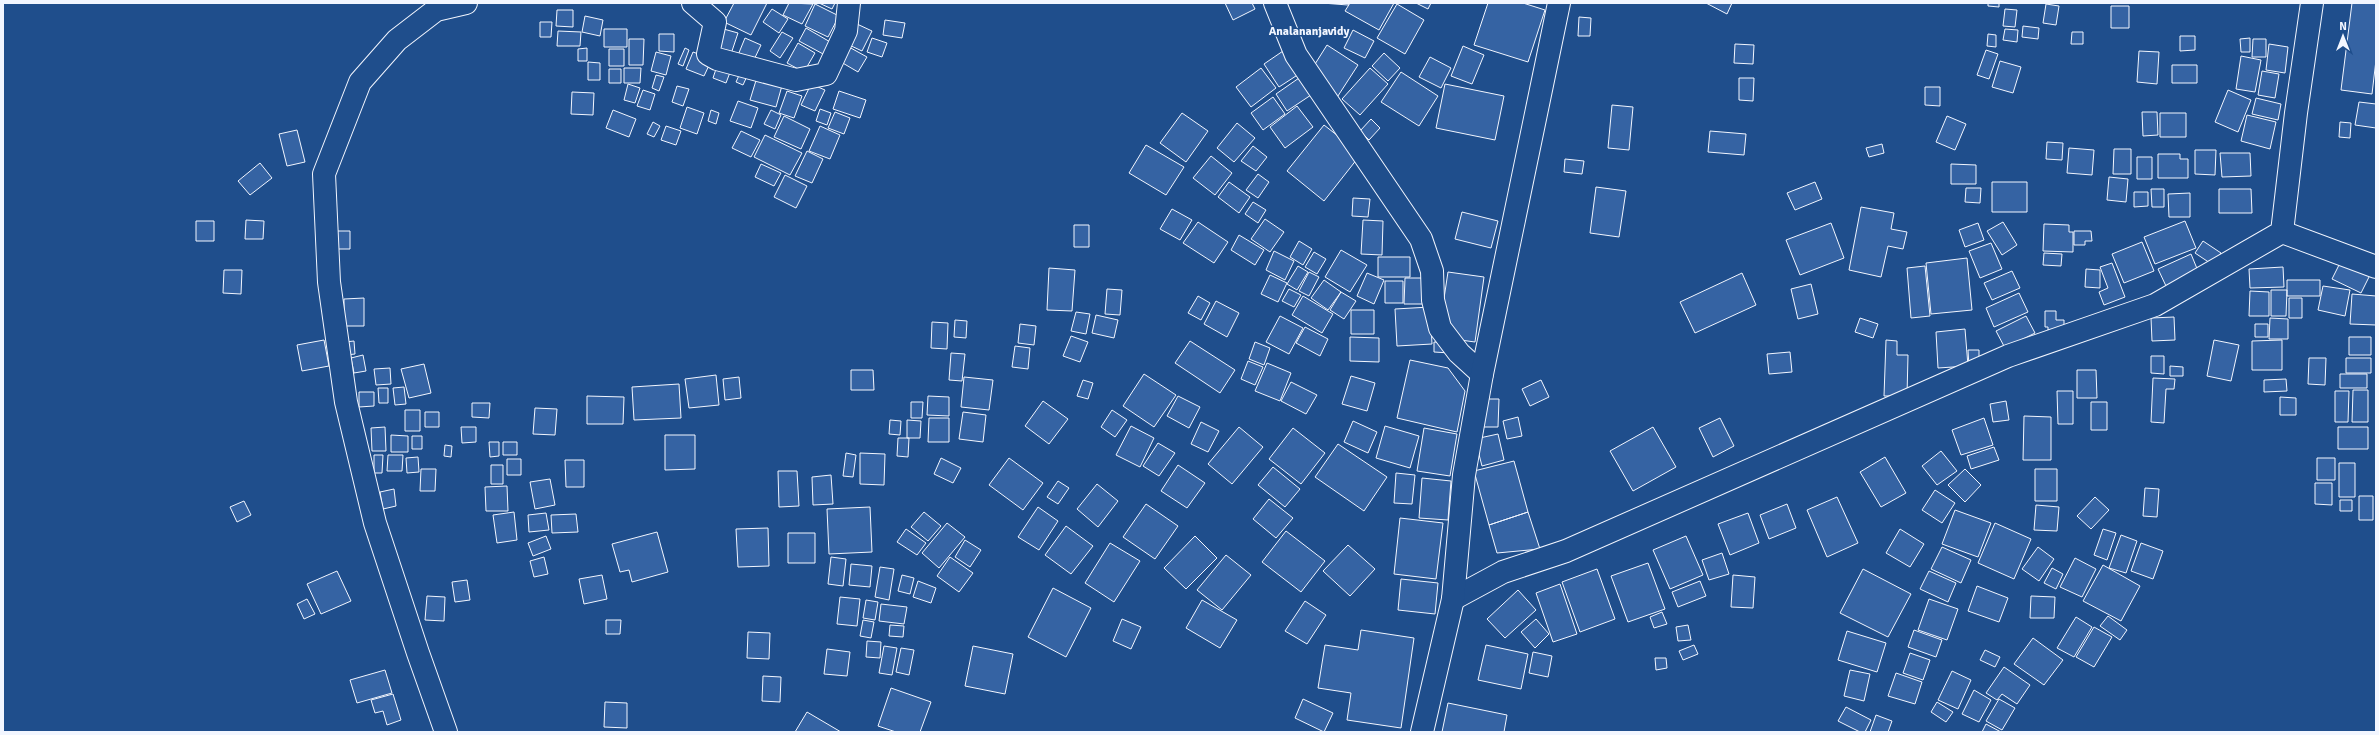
<svg xmlns="http://www.w3.org/2000/svg" width="2379" height="735" viewBox="0 0 2379 735" font-family="Signika,sans-serif">
<style>
.building{fill:#3563a3;stroke:#f2f6ff}
.lines{fill:none;stroke-linecap:round;stroke-linejoin:round}
.minor-casing{stroke:#f2f6ff;stroke-width:24}
.tertiary-casing{stroke:#f2f6ff;stroke-width:24}
.minor{stroke:#1f4e8c;stroke-width:22}
.tertiary{stroke:#1f4e8c;stroke-width:22}
.labels{text-anchor:middle;dominant-baseline:central;stroke-width:3;stroke-linejoin:round;paint-order:stroke}
.neighbourhood-label{font-size:12px;font-weight:bold;fill:#f2f6ff;stroke:#1f4e8c}
</style>
<rect width="100%" height="100%" fill="#1f4e8c"/>
<path class="building" d="M734,3H767L751,35L724,22Z
M789,3L813,4L802,24L783,15Z
M819,3H835L832,9Z
M1225,3H1252L1255,9L1233,20Z
M1322,3H1349L1348,5Z
M1350,3H1394L1379,30L1345,11Z
M1416,3H1431L1428,9Z
M1488,3H1523L1545,10L1528,62L1474,45Z
M1706,3H1732L1727,14Z
M1988,3H1999V7L1988,6Z
M2352,3H2376V60L2372,94L2341,90Z
M815,4L839,16L828,37L805,26Z
M1397,4L1424,20L1405,54L1377,38Z
M2046,4L2059,6L2056,25L2043,23Z
M2111,6H2129V28H2111Z
M772,9L788,19L779,33L763,22Z
M2005,9L2017,10L2015,27L2003,26Z
M557,10H573V27L556,26Z
M585,16L603,20L600,36L582,32Z
M1579,17L1591,18L1590,36H1578Z
M885,20L905,23L902,38L883,35Z
M540,22H552L551,37H540Z
M857,24L872,31L862,51L847,44Z
M2023,26L2039,28L2038,39L2022,37Z
M720,28L738,33L729,60L711,55Z
M806,28L832,43L825,55L799,41Z
M604,29H627V47H604Z
M2005,29L2018,30L2017,42L2003,40Z
M1353,30L1374,41L1365,58L1344,48Z
M558,31L581,32L580,46H557Z
M782,32L793,38L780,58L770,51Z
M2072,32H2083V44H2071Z
M659,34H674V52L659,51Z
M1988,34L1996,35V47L1987,46Z
M2180,36H2195V50L2180,51Z
M745,38L761,45L751,66L736,60Z
M872,38L887,43L882,57L867,52Z
M2250,38V52H2241L2240,39Z
M629,39H644L643,65H629Z
M2253,39H2266V57H2252Z
M798,43L815,53L804,72L787,63Z
M1735,44L1754,45L1753,64L1734,63Z
M2269,44L2288,47L2285,73L2266,70Z
M1327,45L1358,65L1336,99L1310,72Z
M1463,46L1484,55L1472,84L1451,76Z
M849,47L867,57L858,72L841,62Z
M587,48V61H578V49Z
M685,48L689,50L683,66L678,64Z
M609,49H624V66H609Z
M1986,50L1998,54L1989,79L1977,75Z
M1283,51L1299,74L1279,87L1264,64Z
M2139,51L2159,52L2157,84L2137,82Z
M656,52L671,56L666,75L651,71Z
M693,52L712,59L704,76L686,69Z
M1384,53L1400,68L1388,81L1372,66Z
M2241,56L2261,60L2255,92L2236,89Z
M1430,57L1451,68L1441,88L1419,77Z
M2000,61L2021,67L2013,93L1992,87Z
M588,62L600,63V80H588Z
M718,63L732,67L726,83L713,78Z
M2172,65H2197V83H2172Z
M624,68H641L640,83H624Z
M1261,68L1276,88L1251,107L1236,87Z
M1370,68L1388,84L1360,115L1342,99Z
M609,69H621V83H609Z
M741,71L748,74L743,85L736,82Z
M2262,71L2279,74L2275,98L2258,95Z
M1401,72L1438,96L1419,126L1381,102Z
M758,74L783,82L776,107L750,100Z
M656,75L664,77L659,91L652,88Z
M1299,78L1311,95L1287,111L1276,94Z
M1739,78H1754L1753,101L1739,100Z
M628,84L640,88L635,103L624,100Z
M811,84L825,90L815,111L801,105Z
M1445,84L1504,96L1495,140L1436,128Z
M677,86L689,89L683,106L672,102Z
M1925,87H1940V106L1925,105Z
M643,90L655,94L650,110L637,106Z
M2228,90L2251,100L2238,132L2215,122Z
M787,91L802,96L794,118L779,113Z
M839,91L866,100L860,118L833,109Z
M572,92L594,93L593,115L571,114Z
M1273,97L1285,114L1263,130L1251,113Z
M2256,98L2281,104L2278,120L2252,114Z
M738,101L758,108L751,128L730,121Z
M2359,102L2376,104V128L2355,125Z
M1612,105L1633,107L1629,150L1608,148Z
M1297,106L1313,127L1285,148L1270,127Z
M687,107L704,113L697,134L680,128Z
M820,109L831,113L827,125L816,121Z
M613,110L636,119L629,137L606,128Z
M711,110L719,113L716,124L708,121Z
M771,110L781,115L775,129L764,124Z
M835,112L850,118L844,134L828,128Z
M2142,112H2157L2158,135L2143,136Z
M1182,113L1208,131L1186,162L1160,143Z
M2160,113H2186V137H2160Z
M2247,115L2276,122L2270,149L2241,141Z
M784,116L810,129L801,149L774,137Z
M1947,116L1966,124L1955,150L1936,142Z
M1371,119L1380,128L1369,140L1360,131Z
M653,122L660,126L654,137L647,134Z
M2340,122L2351,123L2350,138L2339,137Z
M1237,123L1255,138L1234,162L1217,148Z
M1324,125L1361,154L1324,201L1287,171Z
M666,126L681,131L676,145L661,140Z
M820,126L840,135L830,159L809,151Z
M297,130L305,162L287,166L279,134Z
M741,131L760,140L751,157L732,148Z
M1710,131L1746,134L1744,155L1708,152Z
M765,135L802,153L790,175L754,157Z
M2047,142L2063,143L2062,160L2046,159Z
M1882,144L1884,153L1869,157L1866,148Z
M1146,145L1184,167L1166,195L1129,173Z
M1253,146L1267,157L1256,171L1241,161Z
M2069,148L2094,150L2092,175L2067,173Z
M2114,149H2131V174H2113Z
M2195,150H2216L2215,175L2195,174Z
M807,151L823,159L812,183L795,176Z
M2220,153H2250L2251,176L2222,177Z
M2158,154H2180V159H2188V178H2158Z
M1211,156L1232,173L1215,195L1193,178Z
M2137,157H2152V179H2137Z
M1565,159L1584,161L1582,174L1564,172Z
M260,163L272,178L250,195L238,181Z
M761,164L781,173L774,186L755,177Z
M1951,164L1976,165V184H1951Z
M1258,174L1269,182L1258,198L1246,190Z
M785,175L807,186L796,208L774,197Z
M2109,177L2128,179L2126,202L2107,200Z
M1229,182L1250,197L1239,213L1218,197Z
M1815,182L1822,199L1795,210L1787,193Z
M1992,182H2027V212H1992Z
M1596,187L1626,191L1619,237L1590,233Z
M1966,188H1981L1980,203L1965,202Z
M2151,189H2164V207H2152Z
M2219,189H2251L2252,213H2219Z
M2134,192H2148V206L2134,207Z
M2190,193V217H2169L2168,194Z
M1353,198L1370,199L1368,217L1352,216Z
M1253,202L1266,210L1258,223L1245,214Z
M1861,207L1894,213L1891,229L1907,232L1903,249L1888,246L1881,277L1849,270Z
M1172,209L1192,220L1180,240L1160,229Z
M1462,212L1498,221L1491,248L1455,239Z
M1265,219L1284,232L1270,252L1251,239Z
M246,220L264,221L263,239H245Z
M1363,220L1383,221L1382,255L1361,254Z
M196,221H214V241H196Z
M2185,221L2196,248L2155,264L2144,237Z
M1198,222L1228,242L1214,263L1183,243Z
M2003,222L2017,245L2002,255L1987,231Z
M1831,223L1844,258L1800,275L1786,240Z
M1978,223L1984,240L1965,247L1959,230Z
M2044,224L2069,225V232H2073V252L2043,251Z
M1074,225H1089V247H1074Z
M332,231H350V249H333Z
M2074,231H2091L2092,241H2085V245H2074Z
M1239,235L1264,250L1255,265L1231,250Z
M1299,241L1312,249L1303,265L1290,257Z
M2203,241L2221,253L2213,265L2195,253Z
M2142,242L2154,271L2124,283L2112,254Z
M1991,243L2002,269L1980,278L1969,251Z
M1341,250L1367,265L1350,292L1325,277Z
M1274,251L1294,261L1285,280L1266,270Z
M1314,252L1326,259L1317,274L1305,267Z
M2044,253L2062,254L2061,266L2043,265Z
M2191,254L2198,271L2166,286L2158,269Z
M1378,257H1410V277H1378Z
M1967,258L1972,310L1931,314L1926,263Z
M2342,259L2371,273L2361,293L2332,279Z
M2112,263L2125,297L2104,305L2099,292L2108,288L2100,267Z
M1298,266L1308,272L1297,290L1287,284Z
M1925,266L1930,316L1911,318L1907,268Z
M2283,267L2284,287L2250,288L2249,269Z
M1049,268L1075,270L1072,311L1047,310Z
M2086,269L2100,270V288L2085,287Z
M224,270H242L241,294L223,293Z
M2012,271L2020,288L1992,300L1984,283Z
M1309,272L1319,277L1309,296L1299,291Z
M1448,272L1484,277L1475,342L1453,339L1441,318Z
M1367,273L1384,280L1374,304L1357,296Z
M1742,273L1756,305L1695,333L1680,302Z
M1270,275L1287,283L1278,302L1261,294Z
M1405,278H1429L1428,304H1404Z
M1324,280L1341,292L1328,310L1311,298Z
M2287,280H2320V296H2287Z
M1385,281H1403V303H1385Z
M1811,284L1818,314L1798,319L1791,289Z
M2323,286L2350,290L2345,316L2318,310Z
M1107,289L1122,290L1120,315L1105,314Z
M1289,289L1301,295L1294,307L1282,301Z
M2271,290H2287L2286,316H2271Z
M2250,291L2269,292V316H2249Z
M1341,292L1356,301L1344,319L1330,310Z
M2019,293L2028,312L1994,327L1986,308Z
M2352,294L2376,296V325L2350,324Z
M1198,296L1210,303L1201,320L1188,313Z
M1303,296L1333,314L1322,333L1292,315Z
M364,298V326H344V299Z
M2289,298H2302V318H2289Z
M1216,301L1239,313L1227,337L1204,324Z
M1430,307L1432,344L1397,346L1395,309Z
M1351,310H1374V334H1351Z
M2045,311H2056V320H2064V328L2057,330H2048V327H2045Z
M1076,312L1090,314L1086,334L1071,331Z
M1096,315L1118,320L1114,338L1092,333Z
M1280,316L1303,328L1289,354L1266,342Z
M2026,316L2035,333L2005,348L1996,331Z
M2174,317L2175,340L2152,341L2151,318Z
M1860,318L1878,324L1873,338L1855,332Z
M2270,318L2288,319V339H2269Z
M955,320L967,321L966,338L954,337Z
M932,322L948,323L947,349L931,348Z
M1020,324L1036,326L1034,345L1018,343Z
M2255,324H2268V337H2255Z
M1305,327L1328,339L1320,356L1296,343Z
M1965,329L1968,366L1938,368L1936,332Z
M1071,336L1088,342L1080,362L1063,356Z
M1350,337L1379,338V362L1350,361Z
M2349,337H2371V355H2349Z
M324,340L329,366L302,371L297,345Z
M1886,340L1897,341V355H1908L1907,396H1884Z
M2214,340L2239,345L2231,381L2207,376Z
M2282,340V370H2252V341Z
M354,341L355,354L346,355L345,342Z
M1190,341L1235,370L1220,393L1175,363Z
M1255,342L1270,348L1264,365L1249,359Z
M1434,342L1450,343V353L1434,352Z
M1015,346L1030,348L1028,369L1012,367Z
M1968,350H1979V366L1969,367Z
M1790,352L1792,372L1769,374L1767,354Z
M951,353L965,354L962,381L949,380Z
M363,355L366,371L354,373L351,358Z
M2151,356H2164V374L2151,373Z
M2309,358H2326L2325,385L2308,384Z
M2346,358H2371V373H2346Z
M1410,360L1448,368L1465,391L1457,432L1397,418Z
M1248,361L1263,367L1255,385L1241,379Z
M1267,363L1291,373L1280,401L1255,391Z
M424,364L431,393L409,398L401,369Z
M2170,366L2183,367V376H2170Z
M390,368L391,384L376,385L374,369Z
M851,370H873L874,390H851Z
M2077,370H2096L2097,398H2077Z
M1144,374L1176,395L1154,427L1123,406Z
M2340,374H2367V388H2340Z
M716,375L719,405L689,408L685,379Z
M1351,376L1375,383L1367,411L1342,404Z
M739,377L741,398L725,400L723,379Z
M964,377L993,380L989,410L961,407Z
M2153,378L2175,379L2174,389H2166L2164,423L2151,422Z
M2286,379L2287,391L2264,392V380Z
M1083,380L1093,383L1088,399L1077,396Z
M1541,380L1549,397L1530,406L1522,389Z
M1291,382L1317,395L1306,414L1281,401Z
M679,384L681,418L634,420L632,387Z
M404,387L406,404L395,405L393,388Z
M378,388H388V403H379Z
M2353,390H2368V422H2352Z
M2057,391H2073V424H2058Z
M2335,391H2349L2348,422H2335Z
M359,392H374V406L359,407Z
M587,396L624,397L623,424H587Z
M928,396L949,397V416L927,415Z
M1178,396L1200,407L1189,428L1167,416Z
M2280,397L2296,398V415H2280Z
M1482,399H1499L1498,427H1481Z
M1043,401L1068,419L1049,444L1025,426Z
M2006,401L2009,420L1993,422L1990,404Z
M911,402H923L922,418H911Z
M2091,402H2107V430H2091Z
M472,403H490L489,418L472,417Z
M535,408L557,409L555,435L533,434Z
M405,410H420V431H405Z
M1112,410L1127,420L1115,437L1101,427Z
M425,412H439V427H425Z
M963,412L986,415L983,442L959,439Z
M2024,416L2051,417V460H2023Z
M1518,417L1522,436L1507,439L1503,421Z
M929,418H949V442H928Z
M1720,418L1734,446L1713,457L1699,428Z
M1984,418L1993,445L1961,455L1952,430Z
M890,420L901,421L900,435L889,434Z
M907,420L921,421L920,438H907Z
M1353,421L1377,432L1368,453L1344,442Z
M1201,422L1219,431L1208,452L1191,444Z
M1131,426L1154,438L1140,467L1116,455Z
M1385,426L1419,436L1410,468L1376,458Z
M385,427L386,451H372L371,428Z
M461,427H476V442L462,443Z
M1239,427L1263,447L1232,484L1208,464Z
M1653,427L1676,467L1633,491L1610,451Z
M2338,427H2368V449H2338Z
M1293,428L1325,453L1301,484L1269,459Z
M1424,428L1457,434L1450,476L1417,471Z
M1498,434L1504,460L1482,466L1475,439Z
M391,435L408,436V452H391Z
M665,435H695V469L665,470Z
M412,436H422V449H412Z
M898,438H909L908,457L897,456Z
M489,442H499V456L490,457Z
M503,442H517V455H503Z
M1158,443L1175,453L1159,476L1143,466Z
M1338,444L1387,477L1364,511L1315,477Z
M445,445L452,446L451,457L444,456Z
M1994,447L1999,460L1971,469L1967,456Z
M1941,451L1957,471L1937,485L1922,466Z
M846,453L856,455L853,477L843,476Z
M860,453L885,454L884,485L860,484Z
M374,455H383L382,473H374Z
M388,455H403L402,471H387Z
M418,457L419,472L407,473L406,458Z
M1885,457L1906,493L1881,507L1860,472Z
M941,458L961,468L953,483L934,474Z
M1009,458L1043,483L1023,510L989,485Z
M2317,458H2335V480H2317Z
M507,459H521V475H507Z
M565,460H584V487H566Z
M1514,461L1528,512L1489,525L1474,471Z
M2339,463H2355V497H2339Z
M491,465H503V484H491Z
M1178,465L1205,483L1187,508L1161,491Z
M1273,467L1300,489L1285,507L1258,485Z
M421,469H436L435,491H420Z
M1965,469L1981,485L1965,502L1948,485Z
M2035,469H2057V501H2035Z
M778,471H797L799,506L779,507Z
M1396,473L1415,475L1412,504L1394,503Z
M831,475L833,504L813,505L812,477Z
M1422,478L1451,481L1448,520L1419,518Z
M550,479L555,505L535,509L530,482Z
M1058,481L1069,488L1058,504L1047,497Z
M2315,483H2332V505L2315,504Z
M1097,484L1118,501L1098,527L1077,509Z
M507,486L508,511H486L485,487Z
M2145,488L2159,489L2157,517L2143,516Z
M394,489L396,506L383,509L380,492Z
M1935,490L1955,503L1942,523L1922,510Z
M2359,496H2373V520H2359Z
M1837,497L1858,543L1827,557L1807,510Z
M2095,497L2109,510L2091,529L2077,516Z
M1269,499L1293,518L1276,538L1253,519Z
M2340,500H2352V511H2340Z
M244,501L251,515L237,522L230,507Z
M1146,504L1178,526L1155,559L1123,537Z
M1787,504L1796,528L1769,539L1760,515Z
M2036,505L2059,507L2057,531L2034,530Z
M870,507L872,552L829,554L827,509Z
M1038,507L1058,521L1039,550L1018,537Z
M1955,510L1991,523L1978,557L1942,544Z
M514,512L517,540L497,543L493,515Z
M924,512L941,526L928,541L911,527Z
M1528,512L1540,549L1497,553L1489,525Z
M546,513L549,530L529,532L528,515Z
M1748,513L1759,543L1730,555L1718,524Z
M576,514L578,532L552,533L551,515Z
M1400,518L1443,523L1436,579L1394,574Z
M947,523L965,537L939,568L922,553Z
M1995,523L2031,539L2014,579L1978,563Z
M1066,526L1093,546L1071,574L1045,555Z
M768,528L769,566L738,567L736,529Z
M906,529L926,543L917,555L897,542Z
M1900,529L1924,544L1910,567L1886,553Z
M2103,529L2116,533L2107,560L2094,555Z
M1286,531L1325,561L1301,592L1262,562Z
M657,532L668,572L632,582L629,570L620,572L612,544Z
M788,533H815V563H788Z
M2121,535L2137,541L2126,573L2109,568Z
M546,536L551,549L533,556L528,543Z
M1195,536L1217,558L1186,589L1164,568Z
M1686,536L1703,575L1670,589L1653,550Z
M965,540L981,550L970,567L955,557Z
M1110,543L1140,561L1114,602L1085,583Z
M2141,543L2163,551L2153,579L2131,571Z
M1348,545L1375,569L1350,596L1323,571Z
M1942,547L1971,560L1961,583L1931,569Z
M2038,547L2054,559L2039,581L2022,569Z
M1722,553L1729,574L1709,580L1702,560Z
M1226,555L1251,575L1222,610L1197,590Z
M544,557L548,574L534,577L530,561Z
M831,557L846,559L843,586L828,584Z
M950,557L973,573L959,592L937,576Z
M2075,558L2096,569L2082,597L2060,587Z
M1648,563L1665,609L1628,622L1611,576Z
M851,564L872,566L870,587L849,585Z
M2103,565L2140,586L2121,621L2083,601Z
M880,567L894,569L889,600L875,597Z
M2052,568L2063,574L2056,589L2044,583Z
M1597,569L1615,619L1580,632L1562,582Z
M1863,569L1911,594L1888,637L1840,613Z
M337,571L351,601L321,614L307,584Z
M1929,571L1956,583L1948,602L1920,589Z
M602,575L607,599L584,604L579,579Z
M902,575L914,578L910,594L898,591Z
M1733,575L1755,577L1753,608L1731,607Z
M1401,579L1438,583L1435,614L1398,610Z
M467,580L470,600L455,602L452,582Z
M918,581L936,588L931,603L913,597Z
M1700,581L1706,596L1678,607L1672,592Z
M1560,584L1577,634L1553,642L1536,593Z
M1977,586L2008,598L1999,622L1968,611Z
M1053,588L1091,608L1066,657L1028,637Z
M1518,590L1536,610L1505,638L1487,619Z
M427,596L445,597L444,621L425,620Z
M2031,596L2055,597L2054,618H2030Z
M840,597L860,599L857,626L837,624Z
M307,599L315,614L304,619L297,604Z
M1929,599L1958,609L1947,640L1918,630Z
M866,600L878,602L875,620L863,618Z
M1202,600L1237,620L1220,648L1186,628Z
M1305,601L1326,615L1307,644L1285,631Z
M881,604L907,607L904,624L879,621Z
M1662,612L1667,624L1654,628L1650,617Z
M2108,616L2127,630L2120,640L2100,626Z
M2076,617L2092,627L2074,657L2057,648Z
M1122,619L1141,627L1131,649L1113,641Z
M1536,619L1549,634L1535,648L1521,632Z
M606,620H621L620,634H606Z
M863,620L874,622L871,638L860,636Z
M890,625L904,626L903,637L889,636Z
M1688,625L1691,640L1678,641L1676,627Z
M2094,627L2112,637L2094,667L2076,657Z
M1361,630L1414,638L1401,728L1347,720L1351,693L1318,688L1325,645L1358,650Z
M1914,630L1942,640L1936,657L1908,647Z
M1847,631L1886,643L1877,672L1838,660Z
M748,632L770,633L769,659L747,658Z
M2033,638L2063,660L2044,685L2014,664Z
M867,641L881,642L880,658L866,657Z
M1486,645L1528,654L1521,689L1478,680Z
M1694,645L1698,654L1683,660L1679,651Z
M884,646L897,648L892,675L879,673Z
M973,646L1013,654L1005,694L965,686Z
M901,648L914,650L909,675L896,672Z
M827,649L850,652L847,676L824,674Z
M1985,650L2000,657L1995,667L1980,660Z
M1533,652L1552,656L1548,677L1529,673Z
M1910,653L1930,660L1923,680L1903,673Z
M1655,658H1666L1667,668L1656,670Z
M2004,667L2030,685L2017,704L2002,694L1997,700L1986,693Z
M385,670L392,693L357,703L350,680Z
M1850,670L1870,674L1864,701L1844,696Z
M1952,671L1971,680L1958,709L1938,700Z
M1896,673L1922,682L1915,704L1888,696Z
M763,676L781,677L780,702L762,701Z
M891,688L931,702L920,732H896L878,726Z
M1974,690L1991,700L1979,722L1962,714Z
M393,694L401,720L387,725L383,711L375,713L371,700Z
M1303,699L1333,713L1324,732L1295,718Z
M1999,699L2015,708L2002,730L1986,721Z
M605,702L627,703V728L604,727Z
M1937,702L1953,712L1946,722L1931,712Z
M1448,703L1507,715L1504,732H1442Z
M1846,707L1871,720L1865,732H1860L1838,721Z
M807,712L841,732H795Z
M1876,715L1892,721L1888,732H1870Z
M1986,724L2001,732H1982Z"/>
<g class="lines">
<g class="minor-casing">
<path id="minor" d="M693,3L715,22L708,54L717,59L796,80L826,74L846,31L849,3
M1275,3L1296,55L1421,239L1432,271L1433,300L1440,328L1459,353L1482,374
M2282,232L2376,267
M1453,599L1503,572L1566,551L2008,356L2155,305L2282,232L2296,113L2312,3
M446,732L418,653L375,523L346,402L329,282L324,174L360,82L397,40L436,10L466,3"/>
</g>
<g class="tertiary-casing">
<path id="tertiary" d="M1422,732L1453,599L1464,475L1482,374L1559,3"/>
</g>
<use href="#minor" class="minor"/>
<use href="#tertiary" class="tertiary"/>
</g>
<g class="labels">
<g class="neighbourhood-label">
<text x="1309" y="31">Analananjavidy</text>
</g>
</g>
<rect width="2379" height="735" fill="none" stroke="#f2f6ff" stroke-width="8"/>
<g transform="translate(2343 36)" stroke="#1f4e8c" stroke-width="3" paint-order="stroke">
<path d="M0-3L7 15L0 10L-7 15Z" fill="#f2f6ff"/>
<text y="-6" font-size="11" font-weight="bold" text-anchor="middle" fill="#f2f6ff">N</text>
</g>
</svg>
